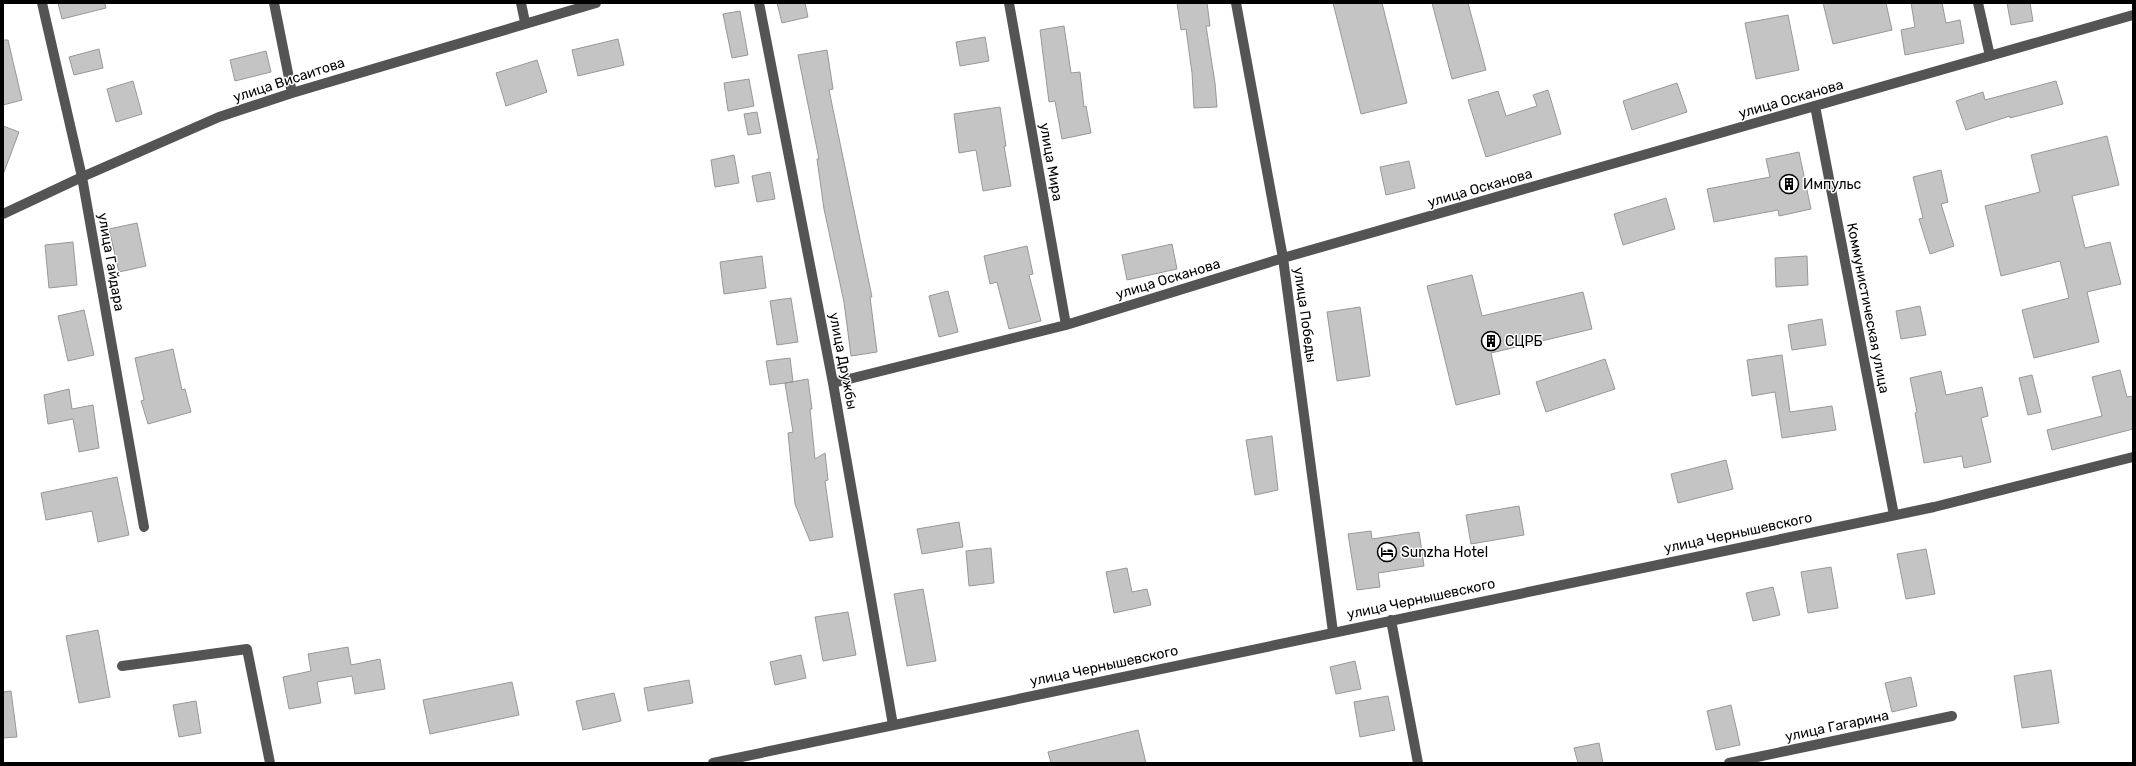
<svg xmlns="http://www.w3.org/2000/svg" width="2136" height="766" viewBox="0 0 2136 766" font-family="Rubik,sans-serif">
<style>
.building{fill:#c4c4c4;stroke:#989898}
.lines{fill:none;stroke-linecap:round;stroke-linejoin:round}
.minor{stroke:#545454;stroke-width:10}
.labels{text-anchor:middle;dominant-baseline:central;stroke-width:3;stroke-linejoin:round;paint-order:stroke}
.street-label{font-size:14px;fill:#000;stroke:#fff}
.poi-label{font-size:14px;fill:#000;stroke:#fff;text-anchor:start}
</style>
<rect width="100%" height="100%" fill="#fff"/>
<path class="building" d="M58,3H105L106,8L62,19Z
M777,3H805L808,17L782,23Z
M1177,3H1207L1210,26H1206L1215,83L1217,107L1194,108L1192,73L1186,29L1181,30Z
M1333,3H1382L1407,103L1361,114Z
M1432,3H1468L1486,70L1452,79Z
M1823,3H1886L1892,30L1833,44Z
M1911,3H1942L1946,23L1960,20L1964,43L1905,55L1901,30L1915,27Z
M2007,3H2030L2033,21L2011,25Z
M740,11L748,55L732,58L723,14Z
M1788,15L1799,70L1756,79L1745,23Z
M1064,26L1071,73L1080,72L1084,107L1086,106L1091,133L1062,139L1055,101L1049,102L1040,30Z
M985,37L989,61L960,66L956,42Z
M618,39L624,65L578,76L572,50Z
M3,40H8L22,100L3,105Z
M99,49L103,68L74,75L69,57Z
M827,50L833,89L829,90L872,297H870L877,352L851,356L844,302L824,209L817,159H819L798,55Z
M266,51L271,72L235,81L230,60Z
M537,60L547,92L506,106L496,73Z
M749,79L754,106L728,111L724,83Z
M133,81L142,114L116,122L107,89Z
M2056,81L2063,104L2010,118V116L1966,130L1956,101L1983,92L1985,100Z
M1677,83L1687,112L1632,130L1623,101Z
M1548,90L1561,134L1486,157L1468,100L1498,91L1506,116L1537,106L1533,95Z
M1000,107L1006,146H1004L1011,186L983,191L976,150L959,153L954,114Z
M757,112L761,133L748,135L744,114Z
M3,126L19,132L4,172H3Z
M2107,136L2119,185L2072,196L2085,248L2110,242L2121,284L2087,292L2099,342L2034,358L2022,310L2069,298L2060,261L2001,276L1985,206L2040,192L2031,155Z
M1799,152L1811,209L1779,216L1778,210L1714,222L1707,189L1770,177L1766,159Z
M734,155L739,183L715,187L711,160Z
M1409,161L1415,188L1386,195L1380,167Z
M1941,170L1948,202L1941,204L1954,246L1930,254L1919,219L1923,218L1913,177Z
M770,172L775,199L757,202L752,176Z
M1666,198L1675,229L1623,245L1614,214Z
M137,223L146,266L119,272L109,229Z
M73,242L77,285L49,288L45,245Z
M1172,244L1177,269L1127,280L1122,255Z
M1027,246L1033,274L1029,275L1041,321L1009,329L997,282L990,284L984,256Z
M762,256L766,288L724,294L720,262Z
M1807,256L1808,285L1776,287L1775,258Z
M1472,275L1482,316L1583,292L1592,329L1491,353L1500,394L1456,405L1427,286Z
M948,291L958,332L939,337L929,296Z
M791,298L798,342L777,345L770,301Z
M1920,306L1926,335L1901,339L1896,311Z
M1360,307L1370,376L1337,381L1327,312Z
M84,310L94,355L68,361L58,316Z
M1822,319L1826,345L1792,350L1788,325Z
M173,349L182,390L185,389L191,412L148,424L141,401L144,400L135,358Z
M1782,355L1790,412L1832,406L1836,430L1782,438L1775,392L1752,396L1747,360Z
M790,358L793,382L770,385L766,361Z
M1605,359L1615,389L1546,412L1536,382Z
M2120,370L2127,397L2133,396V429L2052,450L2047,430L2102,416L2092,377Z
M1941,371L1946,395L1982,387L1988,416L1981,418L1991,462L1964,468L1962,456L1924,463L1915,413L1917,412L1910,378Z
M2032,375L2041,412L2028,415L2019,378Z
M808,379L812,409H810L815,459L825,453L828,480L825,481L833,537L810,541L795,504L788,433L793,432L785,383Z
M69,389L72,409L93,405L99,448L79,452L73,419L48,424L44,395Z
M1272,436L1278,490L1255,495L1246,440Z
M1726,460L1733,489L1678,503L1671,474Z
M117,477L129,535L98,542L92,511L46,520L41,493Z
M1519,506L1524,535L1471,544L1466,515Z
M959,522L963,547L922,554L917,529Z
M1371,531L1372,539L1419,532L1424,566L1378,573L1380,587L1357,590L1348,534Z
M991,548L994,583L969,586L966,551Z
M1926,549L1935,594L1906,599L1897,554Z
M1831,567L1838,608L1808,613L1801,572Z
M1127,568L1132,592L1147,589L1151,605L1114,613L1106,572Z
M1773,587L1780,615L1753,621L1746,593Z
M923,589L936,661L907,666L894,594Z
M848,612L856,655L823,661L815,617Z
M98,630L110,697L79,703L66,636Z
M348,647L351,665L380,659L385,689L355,694L352,676L317,682L321,703L289,709L283,677L311,671L308,654Z
M801,655L806,678L775,685L770,662Z
M1355,661L1361,689L1336,694L1330,667Z
M2051,670L2059,723L2022,728L2014,676Z
M1911,677L1917,706L1892,712L1885,683Z
M689,680L693,703L648,711L644,688Z
M512,682L519,715L430,734L423,700Z
M11,691L17,737L3,738V692Z
M614,693L621,721L583,730L576,701Z
M1388,696L1395,730L1360,737L1354,702Z
M196,701L201,733L179,737L173,705Z
M1731,705L1740,745L1716,750L1707,711Z
M1138,730L1146,763H1051L1048,752Z
M1599,743L1603,763H1578L1574,748Z"/>
<g class="lines">
<path class="minor" d="M42,3L82,177L144,527
M274,3L292,93
M521,3L525,22
M759,3L833,383L893,725
M1009,3L1066,325
M1236,3L1283,258L1333,632
M1978,3L1990,56
M1815,106L1894,515
M3,214L82,177L219,117L292,93L596,3
M833,383L1066,325L1283,258L2133,15
M1391,620L1418,763
M122,666L247,649L270,763
M713,763L1934,507L2133,457
M1729,763L1952,716"/>
</g>
<defs>
<g id="building-ring" transform="scale(1)"><circle r="9.5" fill="#fff" stroke="#000" stroke-width="1.5"/><path d="M-4-6H4V6H1V3H-1V6H-4ZM-2.5-4.3h1.7v1.8h-1.7ZM.8-4.3h1.7v1.8H.8ZM-2.5-1h1.7V.8h-1.7ZM.8-1h1.7V.8H.8Z" fill="#000"/></g>
<g id="hotel-ring" transform="scale(1)"><circle r="9.5" fill="#fff" stroke="#000" stroke-width="1.5"/><path d="M-6-4.5h1.5V1H6V5H4.5V3h-9V5H-6ZM-4 0a1.8 1.8 0 1 1 3.6 0ZM.5 0V-2.5h3Q6-2.5 6 0Z" fill="#000"/></g>
</defs>
<g fill-rule="evenodd">
<use href="#building-ring" x="1789" y="184"/>
<use href="#building-ring" x="1491" y="341"/>
<use href="#hotel-ring" x="1387" y="552"/>
</g>
<g class="labels">
<g class="street-label">
<text transform="translate(289 80) rotate(-18)">улица Висаитова</text>
<text transform="translate(1791 99) rotate(-16)">улица Осканова</text>
<text transform="translate(1051 162) rotate(80)">улица Мира</text>
<text transform="translate(1480 188) rotate(-16)">улица Осканова</text>
<text transform="translate(111 262) rotate(80)">улица Гайдара</text>
<text transform="translate(1168 279) rotate(-17)">улица Осканова</text>
<text transform="translate(1868 308) rotate(79)">Коммунистическая улица</text>
<text transform="translate(1305 315) rotate(82)">улица Победы</text>
<text transform="translate(843 361) rotate(79)">улица Дружбы</text>
<text transform="translate(1738 533) rotate(-12)">улица Чернышевского</text>
<text transform="translate(1421 599) rotate(-12)">улица Чернышевского</text>
<text transform="translate(1104 666) rotate(-12)">улица Чернышевского</text>
<text transform="translate(1837 726) rotate(-12)">улица Гагарина</text>
</g>
<g class="poi-label">
<text x="1803" y="184">Импульс</text>
<text x="1505" y="341">СЦРБ</text>
<text x="1401" y="552">Sunzha Hotel</text>
</g>
</g>
<rect width="2136" height="766" fill="none" stroke="#000000" stroke-width="8"/>
</svg>
